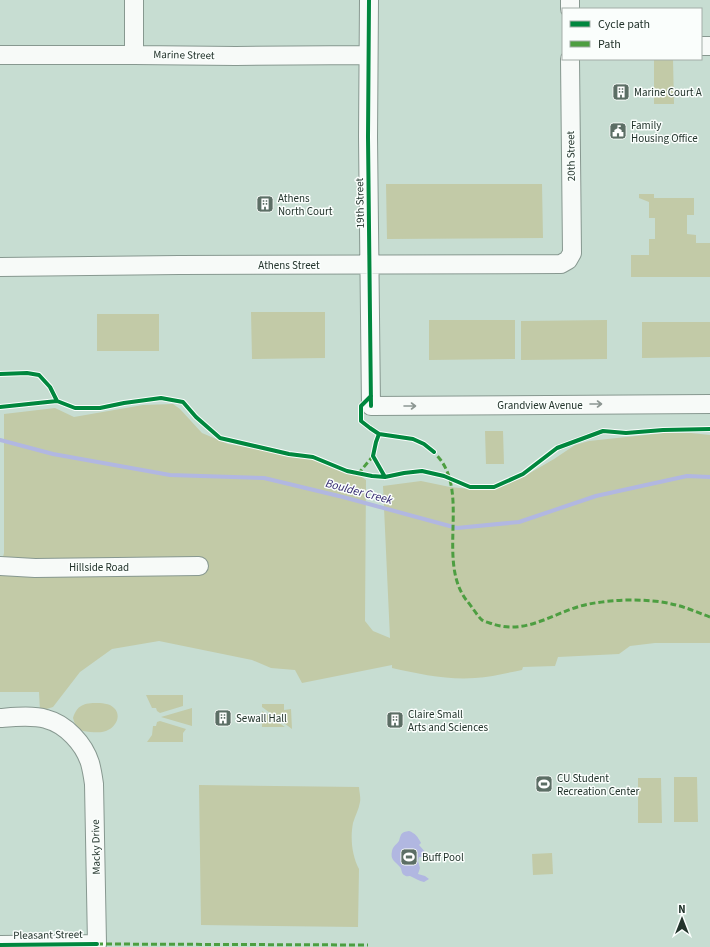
<svg xmlns="http://www.w3.org/2000/svg" width="710" height="947" viewBox="0 0 710 947" font-family="'Source Sans 3',sans-serif">
<style>
.green{fill:#c2caa7}
.water{fill:#b1b7e1}
.lines{fill:none;stroke-linecap:round;stroke-linejoin:round}
.stream{stroke:#b1b7e1;stroke-width:4}
.minor-casing{stroke:#879890;stroke-width:20}
.minor{stroke:#f7faf8;stroke-width:18}
.quiet{stroke:#4d9e41;stroke-width:3;stroke-dasharray:6 3;stroke-linecap:butt}
.cycleway-casing{stroke:#fafefc;stroke-width:6}
.cycleway{stroke:#00873e;stroke-width:4}
.oneway{stroke:#8c9692}
.labels{text-anchor:middle;dominant-baseline:central;stroke-width:3;stroke-linejoin:round;paint-order:stroke}
.street-label{font-size:11px;fill:#22332b;stroke:#fafefc}
.poi-label{font-size:11px;fill:#22332b;stroke:#fafefc;text-anchor:start}
.water-label{font-size:12px;font-style:italic;fill:#30246d;stroke:#fafefc}
</style>
<rect width="100%" height="100%" fill="#c7ddd2"/>
<path class="green" d="M654,59H673L674,104H654Z
M386,184H542L543,238L387,239Z
M639,194H654V198H694V215H687V234L696,235V243H710V277H631V255H649V239H655V218H649V202L639,198Z
M251,312H325V358L252,359Z
M97,314H159V351H97Z
M429,320H515V359L429,360Z
M607,320V359L521,360V321Z
M642,322H710V357L642,358Z
M173,404L180,409L202,433L228,444L316,458L342,469L358,474L366,480L365,621L373,631L390,638L383,486L421,481L450,487L481,490L506,485L523,477L554,459L575,445L589,441L664,433H691L710,435V643H655L630,646L619,654L558,657L555,666L523,667L522,670C506,673 491,677 475,678C447,680 419,674 392,668V665L302,683L295,670L271,668L252,660L159,641L112,649L80,672L53,707L40,711L39,692H0V569L4,553V414L55,408L74,417L143,405Z
M485,431H503L504,464H486Z
M146,695H183V706L160,713L157,711L156,708H152Z
M100,703C103,703 107,704 110,705C123,712 118,726 106,731C101,733 95,732 90,732C79,731 76,729 73,718C78,703 86,703 100,703Z
M262,704H284V710L291,709L292,729L262,707Z
M192,708V726L161,717Z
M262,711L285,727H262Z
M160,721L186,729L183,733V742H147L152,735L153,726H156L157,722Z
M674,777H697L698,822H674Z
M638,778H661L662,823H638Z
M199,785L359,787C359,791 361,797 360,802C359,809 355,816 353,823C350,838 352,856 359,869L358,927L201,925Z
M552,853L553,874L533,875L532,854Z"/>
<path class="water" d="M409,831C415,833 418,837 421,843L419,845L426,853L425,857H419L418,861L420,868L418,874L425,876L429,879L424,882C419,881 415,878 410,876C407,876 407,877 404,875C401,873 402,869 400,867C395,861 390,860 392,851C393,846 397,844 399,841C401,834 401,832 409,831Z"/>
<g class="lines">
<path class="stream" d="M0,440L53,454L170,475L264,478L343,497L457,528L519,522L596,496L687,476L710,477"/>
<g class="minor-casing">
<path id="minor" d="M369,0L368,137L371,406L710,404
M570,9V0
M701,46H710
M0,55H134L236,56L368,55
M134,55V0
M0,267L179,265L561,264L568,260L572,253L570,59
M0,566L35,568L199,566
M0,718C14,717 33,715 46,719C66,724 84,744 90,763C92,770 93,777 94,784L97,944L0,945"/>
</g>
<use href="#minor" class="minor"/>
<path class="quiet" d="M431,450C475,485 434,559 467,601C471,605 478,617 482,620C485,622 490,623 493,624C527,636 557,610 589,604C615,599 650,598 676,605C688,608 699,613 710,617
M358,474L373,456
M97,944L368,945"/>
<g class="cycleway-casing">
<path id="cycleway" d="M369,0L368,137L371,406
M0,374L27,373L39,375L50,387L57,401
M371,396L361,406V421L370,428L379,434
M0,407L57,401L75,408H100L124,403L161,398L183,402L196,417L220,438L289,454L313,457L347,471L372,476L385,477L404,473L422,471L444,476L470,487H494L523,474L557,448L603,431L626,433L663,430L710,429
M385,477L373,456L376,442L379,434L413,439L424,444L434,452
M0,945L97,944"/>
</g>
<use href="#cycleway" class="cycleway"/>
</g>
<defs><path id="oneway-shaft" d="M-6 0H5M1.5-3L5.5 0L1.5 3" fill="none" stroke-width="1.6" stroke-linecap="round" stroke-linejoin="round"/></defs>
<g class="oneway">
<use href="#oneway-shaft" transform="translate(596 404)"/>
<use href="#oneway-shaft" transform="translate(410 406)"/>
</g>
<defs>
<g id="building-square" transform="scale(0.9)"><rect x="-9" y="-9" width="18" height="18" rx="4" fill="#5c6e65" stroke="#fafefc"/><path d="M-4-6H4V6H1V3H-1V6H-4ZM-2.5-4.3h1.7v1.8h-1.7ZM.8-4.3h1.7v1.8H.8ZM-2.5-1h1.7V.8h-1.7ZM.8-1h1.7V.8H.8Z" fill="#fff"/></g>
<g id="civic-square" transform="scale(0.9)"><rect x="-9" y="-9" width="18" height="18" rx="4" fill="#5c6e65" stroke="#fafefc"/><path d="M-.6-6.5H3V-4.5H.6V-3L4-1V1h2V6H-6V1h2V-1L-.6-3ZM-1.2 2.5V6h2.4V2.5Z" fill="#fff"/></g>
<g id="stadium-square" transform="scale(0.9)"><rect x="-9" y="-9" width="18" height="18" rx="4" fill="#5c6e65" stroke="#fafefc"/><path d="M0-5a6.5 5 0 1 0 0 10a6.5 5 0 1 0 0-10ZM-3.5-1.8h7v3.6h-7Z" fill="#fff"/></g>
</defs>
<g fill-rule="evenodd">
<use href="#building-square" x="621" y="92"/>
<use href="#civic-square" x="618" y="131"/>
<use href="#building-square" x="265" y="204"/>
<use href="#building-square" x="223" y="718"/>
<use href="#building-square" x="395" y="720"/>
<use href="#stadium-square" x="544" y="784"/>
<use href="#stadium-square" x="409" y="857"/>
</g>
<g class="labels">
<g class="street-label">
<text transform="translate(184 55) rotate(1)">Marine Street</text>
<text transform="translate(571 156) rotate(-91)">20th Street</text>
<text transform="translate(360 203) rotate(-91)">19th Street</text>
<text x="289" y="265">Athens Street</text>
<text x="540" y="405">Grandview Avenue</text>
<text x="99" y="567">Hillside Road</text>
<text transform="translate(96 847) rotate(-91)">Macky Drive</text>
<text transform="translate(48 935) rotate(-1)">Pleasant Street</text>
</g>
<g class="poi-label">
<text x="634" y="92">Marine Court A</text>
<text x="631" y="125">Family<tspan x="631" dy="13">Housing Office</tspan></text>
<text x="278" y="198">Athens<tspan x="278" dy="13">North Court</tspan></text>
<text x="408" y="714">Claire Small<tspan x="408" dy="13">Arts and Sciences</tspan></text>
<text x="236" y="718">Sewall Hall</text>
<text x="557" y="778">CU Student<tspan x="557" dy="13">Recreation Center</tspan></text>
<text x="422" y="857">Buff Pool</text>
</g>
<g class="water-label">
<text transform="translate(359 492) rotate(15)">Boulder Creek</text>
</g>
</g>
<rect x="562" y="8" width="140" height="52" fill="#fafefc" stroke="#a4ada8"/>
<rect x="570" y="21" width="20" height="6" fill="#00873e" stroke="#a4ada8"/>
<text x="598" y="28" font-size="12" fill="#22332b">Cycle path</text>
<rect x="570" y="41" width="20" height="6" fill="#4d9e41" stroke="#a4ada8"/>
<text x="598" y="48" font-size="12" fill="#22332b">Path</text>
<g transform="translate(682 919)" stroke="#fafefc" stroke-width="3" paint-order="stroke">
<path d="M0-3L7 15L0 10L-7 15Z" fill="#22332b"/>
<text y="-6" font-size="11" font-weight="bold" text-anchor="middle" fill="#22332b">N</text>
</g>
</svg>
